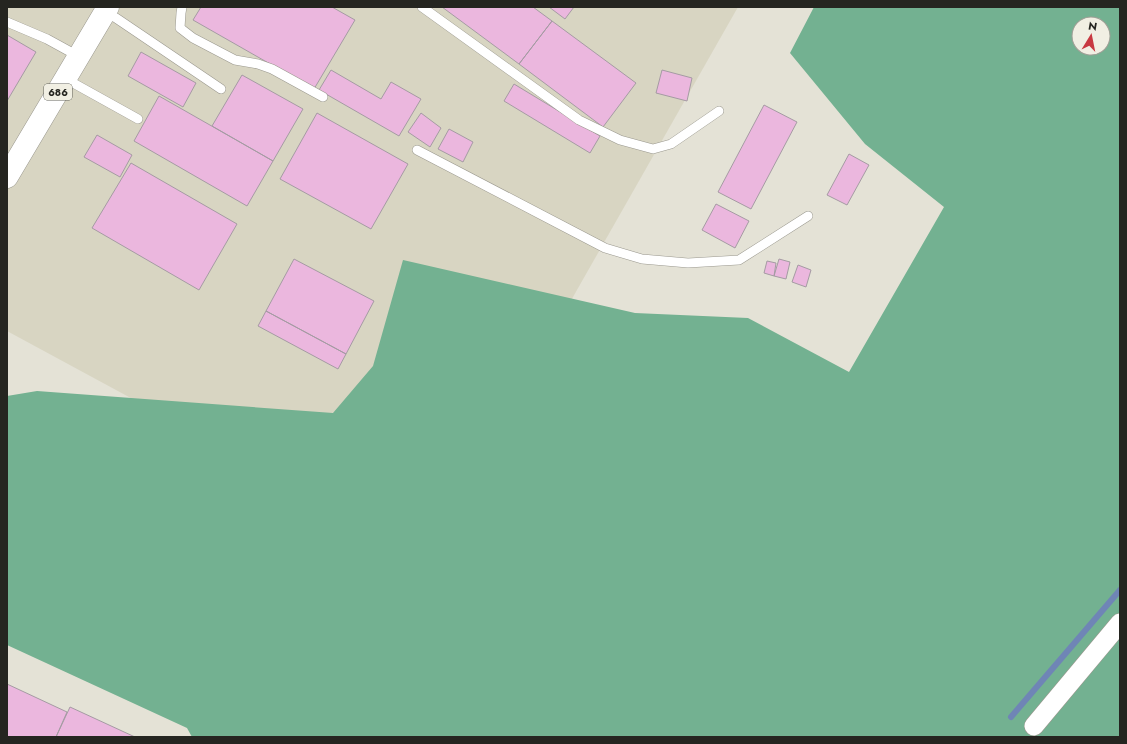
<svg xmlns="http://www.w3.org/2000/svg" width="1127" height="744" viewBox="0 0 1127 744" font-family="Jost,sans-serif">
<style>
.built{fill:#d8d5c2}
.forest{fill:#73b191;fill-rule:evenodd}
.lines{fill:none;stroke-linecap:round;stroke-linejoin:round}
.stream{stroke:#6f85b6;stroke-width:6}
.building{fill:#ebb7de;stroke:#a59ba3}
.service-casing{stroke:#9a988e;stroke-width:10}
.minor-casing{stroke:#9a988e;stroke-width:20}
.primary-casing{stroke:#9a988e;stroke-width:23}
.service{stroke:#fff;stroke-width:9}
.minor{stroke:#fff;stroke-width:19}
.primary{stroke:#fff;stroke-width:22}
.labels{text-anchor:middle;dominant-baseline:central;stroke-width:3.5;stroke-linejoin:round;paint-order:stroke}
.shield{fill:#f1efe3;stroke:#62625a;stroke-width:1}
.shield-label{font-size:10px;font-weight:bold;fill:#252520}
</style>
<rect width="100%" height="100%" fill="#e4e2d6"/>
<path class="built" d="M7,7H738L425,557L7,331Z"/>
<path class="forest" d="M814,7H1120V737H192L187,728L7,645V396L37,391L333,413L373,366L403,260L635,313L748,318L849,372L944,207L865,144L790,53ZM1079,24H1103V48H1079Z"/>
<g class="lines">
<path class="stream" d="M1011,717L1120,590"/>
</g>
<path class="building" d="M201,7H332L355,20L314,89L193,20Z
M442,7H533L552,21L519,64Z
M549,7H574L565,19Z
M552,21L636,83L603,127L519,64Z
M7,35L36,52L7,101Z
M141,52L196,83L183,107L128,76Z
M331,70L381,99L391,82L421,99L399,136L319,90Z
M662,70L692,78L687,101L656,93Z
M242,75L303,109L273,161L212,126Z
M514,84L600,136L590,153L504,101Z
M159,96L273,161L247,206L134,141Z
M764,105L797,122L751,209L718,192Z
M317,113L408,164L371,229L280,179Z
M421,113L441,128L430,147L408,132Z
M449,129L473,142L463,162L438,149Z
M97,135L132,155L120,177L84,157Z
M849,154L869,165L847,205L827,195Z
M131,163L237,224L199,290L92,228Z
M716,204L749,221L735,248L702,230Z
M294,259L374,301L346,354L266,311Z
M779,259L790,262L786,279L774,276Z
M767,261L776,263L774,276L764,273Z
M798,265L811,270L806,287L792,282Z
M266,311L346,354L338,369L258,326Z
M7,684L67,712L56,737H7Z
M70,707L135,737H56Z"/>
<g class="lines">
<g class="service-casing">
<path id="service" d="M182,7L181,13L180,28L193,38L235,60L258,64L272,69L323,97
M422,7L579,120L620,140L653,149L671,144L719,111
M105,12L116,18L221,89
M7,22L47,39L78,56
M66,79L138,119
M417,150L605,248L642,259L688,263L739,260L808,216"/>
</g>
<g class="minor-casing">
<path id="minor" d="M1034,726L1120,623"/>
</g>
<g class="primary-casing">
<path id="primary" d="M7,177L108,7"/>
</g>
<use href="#service" class="service"/>
<use href="#minor" class="minor"/>
<use href="#primary" class="primary"/>
</g>
<g class="labels">
<rect class="shield" x="44" y="84" width="28" height="16" rx="3"/>
<g class="shield-label">
<text x="58" y="92">686</text>
</g>
</g>
<rect width="1127" height="744" fill="none" stroke="#252520" stroke-width="16"/>
<g transform="translate(1091 36) rotate(10)"><circle r="19" fill="#f1efe3" stroke="#9f9e95"/>
<path d="M0-3L7 15L0 10L-7 15Z" fill="#c83941"/>
<text y="-6" font-size="11" font-weight="bold" text-anchor="middle" fill="#252520">N</text>
</g>
</svg>
